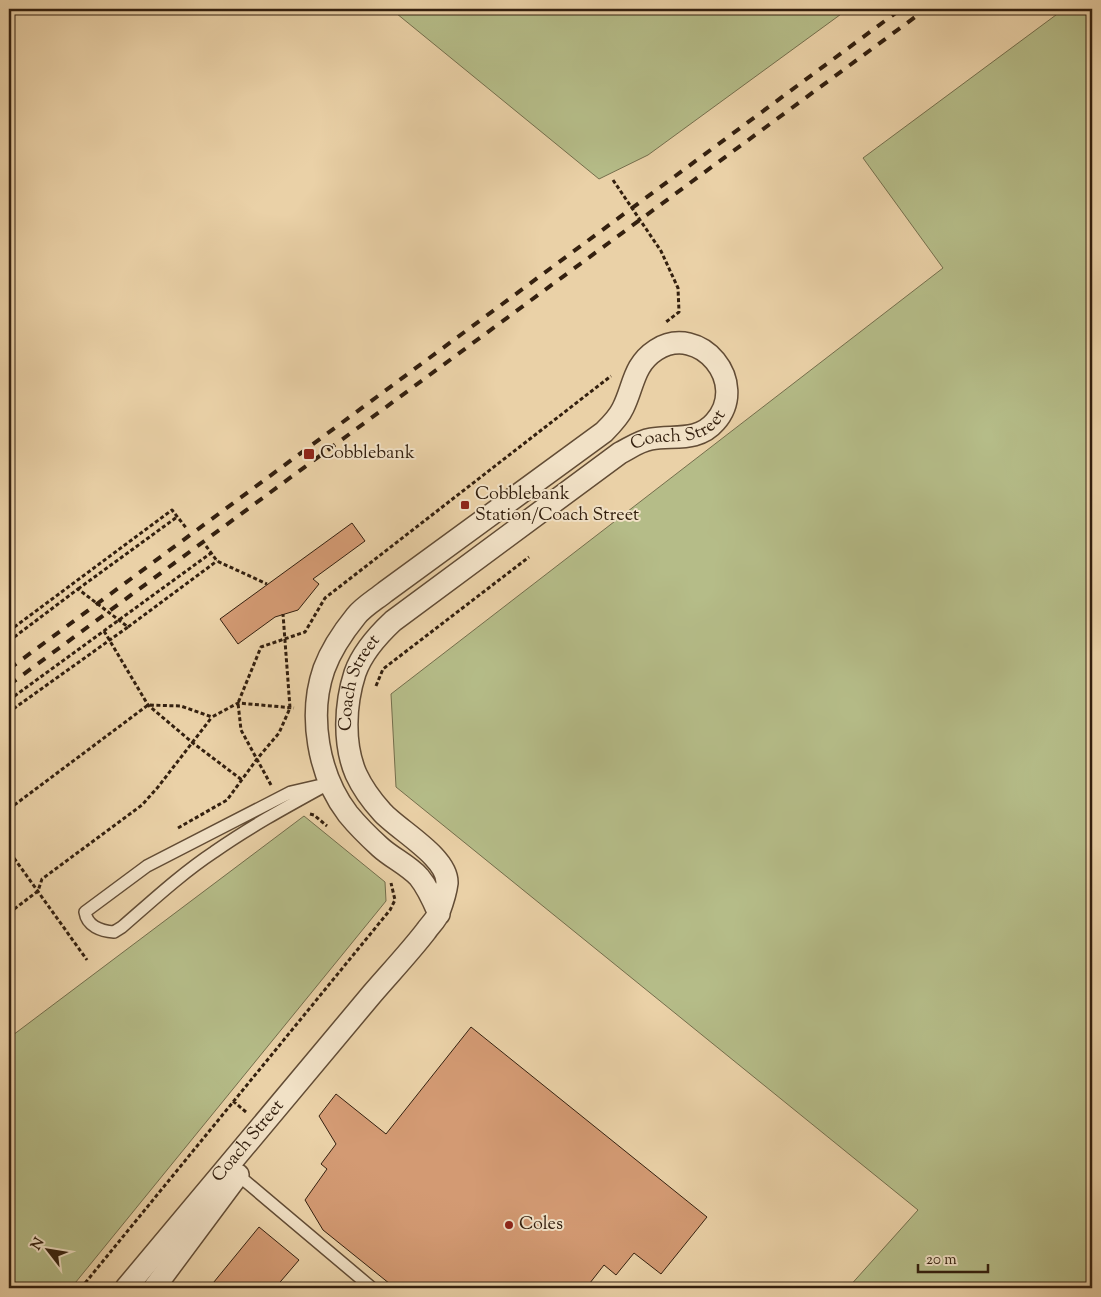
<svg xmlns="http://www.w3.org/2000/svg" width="1101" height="1297" viewBox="0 0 1101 1297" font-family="'Sorts Mill Goudy',serif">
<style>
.green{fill:#b5bc88;stroke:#746e4c}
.building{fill:#d39a73;stroke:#34200f}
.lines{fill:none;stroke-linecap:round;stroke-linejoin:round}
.service-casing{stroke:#624c35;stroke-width:14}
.minor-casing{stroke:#624c35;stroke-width:24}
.path{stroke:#34200f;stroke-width:3;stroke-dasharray:4 2.5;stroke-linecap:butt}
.service{stroke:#f1e1c6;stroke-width:11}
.minor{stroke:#f1e1c6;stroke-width:21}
.rail{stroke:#34200f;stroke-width:4;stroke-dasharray:9 9;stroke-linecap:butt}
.path-bridge{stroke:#34200f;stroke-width:3;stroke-dasharray:4 2.5;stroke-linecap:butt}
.poi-dot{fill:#8f2418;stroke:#f1e1c6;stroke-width:2}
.labels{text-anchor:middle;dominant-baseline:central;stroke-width:4;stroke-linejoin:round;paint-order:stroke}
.street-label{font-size:18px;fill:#34200f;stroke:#f1e1c6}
.poi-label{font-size:18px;fill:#34200f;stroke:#f1e1c6;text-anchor:start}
</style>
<rect width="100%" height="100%" fill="#ead1a7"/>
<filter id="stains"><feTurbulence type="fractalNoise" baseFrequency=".004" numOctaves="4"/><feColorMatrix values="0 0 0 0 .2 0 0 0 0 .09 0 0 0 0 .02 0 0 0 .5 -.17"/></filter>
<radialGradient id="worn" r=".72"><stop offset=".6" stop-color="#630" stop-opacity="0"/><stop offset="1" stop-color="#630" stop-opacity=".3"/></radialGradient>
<path class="green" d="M391,9H848L648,155L599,179Z
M1064,9H1092V1288H848L918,1210L396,787L391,694L943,268L863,158Z
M304,816L385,882L386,901L71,1288H9V1038Z"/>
<path class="building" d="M352,523L365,541L313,579L319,584L298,610L275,617L238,644L220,619Z
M471,1027L707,1217L661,1274L634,1253L616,1275L604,1265L586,1288H395L323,1230L305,1200L327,1169L321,1164L336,1144L319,1116L336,1094L386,1134Z
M259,1227L299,1260L275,1288H209Z"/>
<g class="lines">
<g class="service-casing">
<path id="service" d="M330,783C290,805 251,826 214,852C181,874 152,901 122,927L114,932C101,931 87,926 85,912L147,866L291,792Z
M238,1175L372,1288"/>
</g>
<g class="minor-casing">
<g id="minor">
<path id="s1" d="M126,1288L372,994C390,973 409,953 426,931C430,925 437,919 439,912C442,904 446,891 447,883C448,857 398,830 382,812C372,801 362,787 356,774C343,744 345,704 355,673C362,653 378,635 393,621L620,453C630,448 639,441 651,439C673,435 698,442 715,422C750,383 700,322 656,350C633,365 634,386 623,408C619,417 611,425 604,432L385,592C375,600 363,607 356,616C343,632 331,650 324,669C308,715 318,775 348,814C357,825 369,837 380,847C392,858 408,865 419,877C428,888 433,900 439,914"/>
<path d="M154,1288L238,1175"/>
</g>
</g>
<path class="path" d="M613,180L661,251L678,288L679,312L666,322
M206,546L217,561L267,584
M78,589L177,517
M128,627L217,561
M9,631L172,510L187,529
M104,631L148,705L193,743L242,780
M376,686L383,669L529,557
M9,700L211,553
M271,785L241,730L238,703L261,647L305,632L325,598L611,376
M9,809L148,705L181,706L212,717L238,703L294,708
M310,814L314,815L327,826
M178,828L227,800L257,759L279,733L290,708L283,614
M14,858L87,960
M9,913L38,891L42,879L142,805L158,787L212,717
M233,1101L246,1112
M81,1288L390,910L395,900L391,883"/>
<use href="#service" class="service"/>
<use href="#minor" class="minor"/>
<path class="rail" d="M9,669L901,9
M9,685L926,9"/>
<path class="path-bridge" d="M9,641L78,589L128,627L9,712"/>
</g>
<g class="poi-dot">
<rect x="303" y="448" width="12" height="12" rx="2.5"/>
<rect x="460" y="500" width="10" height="10" rx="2.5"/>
<circle cx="509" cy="1225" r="5"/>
</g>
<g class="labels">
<g class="street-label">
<text stroke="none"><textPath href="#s1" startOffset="1179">Coach Street</textPath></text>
<text stroke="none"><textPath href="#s1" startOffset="759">Coach Street</textPath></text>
<text stroke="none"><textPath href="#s1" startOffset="191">Coach Street</textPath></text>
</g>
<g class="poi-label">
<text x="320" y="454">Cobblebank</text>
<text x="475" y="495">Cobblebank<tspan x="475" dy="21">Station/Coach Street</tspan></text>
<text x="519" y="1225">Coles</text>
</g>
</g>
<rect width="1101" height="1297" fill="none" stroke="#ead1a7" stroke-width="30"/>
<rect x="10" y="10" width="1081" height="1277" fill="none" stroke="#34200f" stroke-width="2.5"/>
<rect x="15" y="15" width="1071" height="1267" fill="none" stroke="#34200f"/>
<g transform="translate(48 1250) rotate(301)" stroke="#f1e1c6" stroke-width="4" paint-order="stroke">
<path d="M0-4L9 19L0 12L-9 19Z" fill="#34200f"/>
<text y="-8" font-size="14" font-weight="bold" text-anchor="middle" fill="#34200f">N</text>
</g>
<path d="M918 1264v8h70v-8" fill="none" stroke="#34200f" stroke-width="2.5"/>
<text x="926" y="1264" font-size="15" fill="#34200f" stroke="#f1e1c6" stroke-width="4" paint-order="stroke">20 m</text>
<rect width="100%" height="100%" filter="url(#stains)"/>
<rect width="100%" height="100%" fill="url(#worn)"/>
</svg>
